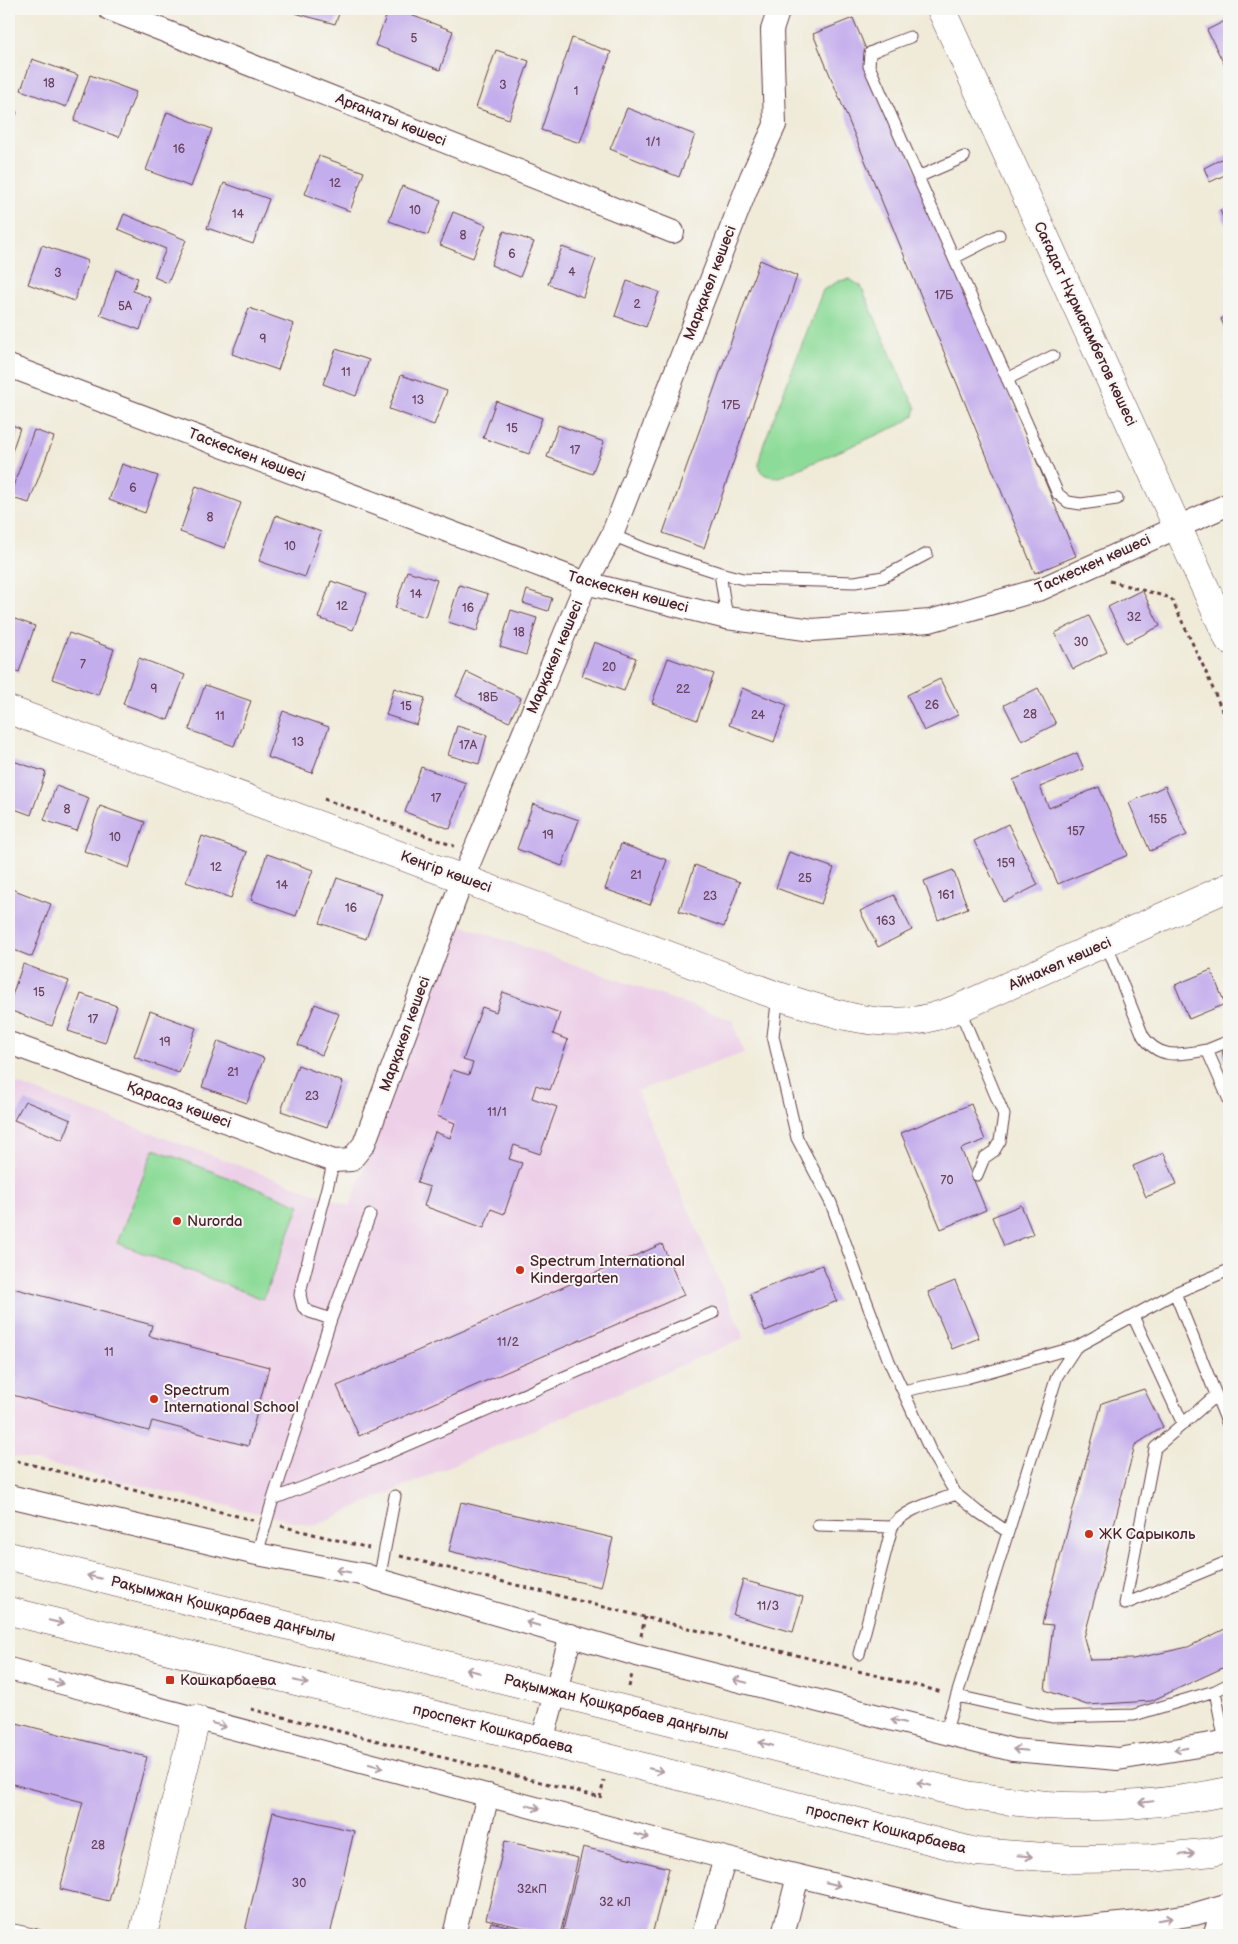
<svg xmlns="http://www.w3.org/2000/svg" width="1238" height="1944" viewBox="0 0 1238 1944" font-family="'Balsamiq Sans',sans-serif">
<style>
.built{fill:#edd0e8}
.green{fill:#8ddb98;stroke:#6c7d62}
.building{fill:#c4adec}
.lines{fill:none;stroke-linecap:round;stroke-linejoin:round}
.lane-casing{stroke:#633e45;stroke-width:13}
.street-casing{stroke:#633e45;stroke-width:24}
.secondary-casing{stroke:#633e45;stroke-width:29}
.path{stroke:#633e45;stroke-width:3;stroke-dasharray:4 4;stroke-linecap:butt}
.lane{stroke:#fff;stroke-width:11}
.street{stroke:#fff;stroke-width:22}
.secondary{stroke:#fff;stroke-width:28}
.oneway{stroke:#ae9aa0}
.poi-dot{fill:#c8321e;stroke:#f6f6f2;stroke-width:2}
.labels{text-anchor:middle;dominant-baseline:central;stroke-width:4;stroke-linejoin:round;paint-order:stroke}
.number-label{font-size:12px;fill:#68425b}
.street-label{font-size:15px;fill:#4a1f2b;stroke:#f6f6f2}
.poi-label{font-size:15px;fill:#4a1f2b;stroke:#f6f6f2;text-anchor:start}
</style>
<rect width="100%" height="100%" fill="#f6f6f2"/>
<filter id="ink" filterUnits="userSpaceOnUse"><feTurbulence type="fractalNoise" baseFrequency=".02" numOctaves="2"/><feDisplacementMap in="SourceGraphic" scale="10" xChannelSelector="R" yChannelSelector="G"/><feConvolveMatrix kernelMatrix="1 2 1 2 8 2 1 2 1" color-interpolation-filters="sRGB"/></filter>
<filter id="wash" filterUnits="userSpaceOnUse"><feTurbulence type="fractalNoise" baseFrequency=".0096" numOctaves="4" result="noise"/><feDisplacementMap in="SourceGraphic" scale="20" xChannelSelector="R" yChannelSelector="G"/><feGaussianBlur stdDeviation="1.12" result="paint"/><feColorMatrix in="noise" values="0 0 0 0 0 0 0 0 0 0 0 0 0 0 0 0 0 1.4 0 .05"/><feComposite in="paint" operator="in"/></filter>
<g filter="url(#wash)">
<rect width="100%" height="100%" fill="#f0ebd9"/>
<path class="built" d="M456,923L732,1020L744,1053L637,1091L744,1338L313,1526L9,1455V1081L350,1206Z"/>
<path class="green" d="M849,279L861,286L906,390L916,407L914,416L900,425L780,477C755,477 757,466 763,446L823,290L839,281Z
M154,1149L300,1205L263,1299L117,1243Z"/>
<g id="blocks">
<path class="building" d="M296,9H341L335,24L295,13Z
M389,9H395L453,31L440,70L375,45Z
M853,18L1076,556L1035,573L813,34Z
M1229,19V64L1225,66L1207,30Z
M572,38L611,52L580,143L541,130Z
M496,50L529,61L509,119L476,108Z
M32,59L78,75L66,107L21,90Z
M90,75L136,92L119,137L74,121Z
M627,108L695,135L679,177L610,149Z
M9,109L17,112L9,134Z
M167,112L212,129L191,187L146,170Z
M1229,155V173L1210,182L1204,168Z
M319,156L364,172L350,211L305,194Z
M224,183L269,199L253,244L207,228Z
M402,186L441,200L428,235L389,221Z
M1229,207V232L1220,210Z
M453,212L486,225L473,258L440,245Z
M124,214L186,240L168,283L154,277L166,249L118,229Z
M504,231L534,242L520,277L491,265Z
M42,245L88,261L74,301L28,284Z
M562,247L596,259L583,297L548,284Z
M760,260L797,276L704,548L663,533Z
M116,270L138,278L133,291L151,298L140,330L100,315Z
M627,281L659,292L646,327L615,316Z
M249,308L294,324L278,370L232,354Z
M1229,314V338L1221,319Z
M336,349L369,360L356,396L323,384Z
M401,375L447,391L434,425L389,409Z
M496,401L542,418L529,454L483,438Z
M9,424L20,428L9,460Z
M558,425L604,442L592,474L547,457Z
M34,430L54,437L29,503L9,497Z
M122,464L158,476L145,513L109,500Z
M196,486L241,503L225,548L180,532Z
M276,515L321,532L305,577L259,561Z
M407,571L437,580L425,617L395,608Z
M331,581L367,593L353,630L318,618Z
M459,585L488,594L477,631L448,622Z
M527,590L552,598L548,611L523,603Z
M1142,590L1160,626L1126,643L1108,607Z
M511,610L537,618L526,655L500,647Z
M1089,616L1107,652L1073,669L1055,633Z
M9,617L35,626L19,672L9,668Z
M69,633L114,649L98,695L52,679Z
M594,642L636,658L624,691L582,676Z
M139,658L185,675L168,720L123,704Z
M668,658L714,674L697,720L652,703Z
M467,672L521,698L509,722L456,696Z
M940,679L958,715L924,731L907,695Z
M205,685L251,701L234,746L189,730Z
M394,688L425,698L417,725L386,715Z
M742,688L787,705L774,742L729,725Z
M1038,688L1056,724L1022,741L1004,705Z
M283,711L329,727L312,773L267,757Z
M457,726L487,735L479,764L448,755Z
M1077,753L1084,769L1040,787L1049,808L1099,787L1128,855L1058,884L1013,780Z
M10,760L46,772L31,815L9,807Z
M421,767L466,783L450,829L405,812Z
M56,786L89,798L77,831L44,820Z
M1165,786L1187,835L1150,851L1129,803Z
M533,804L579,820L562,866L517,849Z
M100,806L145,822L129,868L84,851Z
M1008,824L1038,885L1004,902L974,841Z
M202,836L247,852L231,898L186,882Z
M621,844L667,860L650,905L605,889Z
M789,852L834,868L821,904L776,888Z
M267,854L313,870L296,916L251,900Z
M695,865L740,882L724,927L679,911Z
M953,870L968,908L938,920L924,881Z
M337,878L382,894L366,939L320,923Z
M9,888L51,904L32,957L9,948V916L12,907L9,906Z
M894,895L912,930L878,947L860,911Z
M23,964L69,981L52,1026L9,1010V1004Z
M1211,970L1225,1004L1189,1019L1175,985Z
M503,992L560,1013L553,1034L568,1040L550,1090L536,1085L532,1098L557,1107L540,1154L514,1145L509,1159L522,1163L504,1214L491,1209L484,1228L424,1206L430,1187L417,1183L435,1132L450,1138L455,1123L437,1116L453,1070L469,1075L473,1063L463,1060L482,1007L496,1012Z
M81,994L117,1006L105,1043L68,1031Z
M315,1004L339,1014L322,1055L298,1045Z
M150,1011L196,1028L179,1073L134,1057Z
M218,1041L264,1058L247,1103L202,1087Z
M1229,1049V1069L1222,1052Z
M298,1065L343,1082L327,1127L281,1111Z
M25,1101L71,1120L63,1140L14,1120Z
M971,1104L985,1140L961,1149L986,1210L941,1229L901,1133Z
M1164,1153L1177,1184L1146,1197L1133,1166Z
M1021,1205L1033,1234L1004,1246L992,1217Z
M662,1244L684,1295L359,1436L337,1386Z
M822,1265L837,1301L765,1331L750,1294Z
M955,1281L979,1338L952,1349L928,1292Z
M9,1287L152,1325L149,1336L269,1367L248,1446L152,1421L149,1431L9,1394Z
M1144,1389L1163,1427L1135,1445L1084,1638L1090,1660L1133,1659L1188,1647L1229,1627V1665L1151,1701L1087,1705L1045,1690L1053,1625L1042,1624L1102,1403Z
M461,1502L613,1538L601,1587L449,1551Z
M743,1580L803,1597L793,1632L733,1615Z
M9,1721L147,1757L109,1901L60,1889L83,1802L9,1783Z
M273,1812L354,1831L330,1935H244Z
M505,1841L578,1858L560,1935H552L486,1919Z
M583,1847L669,1868L652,1935H583L563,1930Z
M491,1922L542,1935H487Z"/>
</g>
</g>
<g filter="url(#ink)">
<use href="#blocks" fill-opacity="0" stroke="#633e45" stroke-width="1"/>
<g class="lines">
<g class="lane-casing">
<path id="lane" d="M910,37L881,48L870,53L869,66L1058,494L1068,502L1081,504L1117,499
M918,177L964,157
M954,258L999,235
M1007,379L1053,356
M612,535L646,549L720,573
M727,618L720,573L743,579L855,582L883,577L927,554
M1106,943L1143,1036C1160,1061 1181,1054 1207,1050
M778,996L773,1036L797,1138L831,1203L863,1292L889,1361L903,1391L966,1378L1076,1347
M959,1008L1004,1115L1000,1141L994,1151L984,1158L977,1175
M1229,1041L1207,1050L1229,1100
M1229,1270L1175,1293L1229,1427
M1133,1316L1183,1424
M331,1319L310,1312L303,1307L300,1295L302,1284L334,1161
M903,1391L931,1452L956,1494L978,1512L1008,1532
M1216,1395L1155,1448L1125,1604L1229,1561
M273,1499L358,1466L713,1313
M818,1525L892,1527
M257,1554L273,1499L331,1319L370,1215
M379,1580L395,1496
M859,1654L892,1527C905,1508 935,1502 956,1494
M1215,1691L1225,1742
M957,1696L1052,1717L1134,1715L1215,1691L1229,1684
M945,1733L1057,1376L1076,1347L1175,1293
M9,1929L37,1935"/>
</g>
<g class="street-casing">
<path id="street" d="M109,9L673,232
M9,366L586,583L727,618L812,630L930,621L1041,589L1229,504
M9,1043L334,1161L351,1160L364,1144L463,878L586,583L612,535L751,177L775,125L772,30L779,9
M9,1496L257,1554L366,1575L379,1580L637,1655L1013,1750L1118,1759L1229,1741
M9,1669L725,1858L979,1920L1054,1930L1151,1921L1195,1914L1229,1904
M542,1741L571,1635
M454,1935L488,1795
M703,1935L725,1858
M783,1935L798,1876
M1214,1935L1224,1906"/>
</g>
<g class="secondary-casing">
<path id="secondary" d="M941,9L1229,640
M9,710L778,996C821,1009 864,1026 911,1021C927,1020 944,1014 959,1008L1229,887
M9,1556L971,1796C996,1799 1022,1803 1047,1805C1105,1809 1173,1803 1229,1791
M9,1611L542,1741L976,1852L1073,1859L1152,1858L1213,1852L1229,1848
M143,1935L196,1719"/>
</g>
<path class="path" d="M1110,581L1171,598L1205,670L1229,727
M324,799L454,846
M9,1459L253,1520
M281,1526L369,1548
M400,1556L852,1669
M641,1636L645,1617
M858,1671L942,1692
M629,1687L632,1674
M251,1709L600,1797
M600,1798L604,1780"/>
<use href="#lane" class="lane"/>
<use href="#street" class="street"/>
<use href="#secondary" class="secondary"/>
</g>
<defs><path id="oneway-shaft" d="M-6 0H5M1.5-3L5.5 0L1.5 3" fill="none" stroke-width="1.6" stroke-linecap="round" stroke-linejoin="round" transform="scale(1.25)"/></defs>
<g class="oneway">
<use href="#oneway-shaft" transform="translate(343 1571) rotate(-169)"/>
<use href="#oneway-shaft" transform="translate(94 1577) rotate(-166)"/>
<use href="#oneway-shaft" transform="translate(56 1622) rotate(13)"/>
<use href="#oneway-shaft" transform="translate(533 1624) rotate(-164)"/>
<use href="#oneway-shaft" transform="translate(473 1671) rotate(-166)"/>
<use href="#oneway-shaft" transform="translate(740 1681) rotate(-166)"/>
<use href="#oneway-shaft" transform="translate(56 1682) rotate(15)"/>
<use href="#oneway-shaft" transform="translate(301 1682) rotate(14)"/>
<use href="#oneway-shaft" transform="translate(898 1721) rotate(-166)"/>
<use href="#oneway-shaft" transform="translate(219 1725) rotate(15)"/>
<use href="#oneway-shaft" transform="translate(766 1744) rotate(-166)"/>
<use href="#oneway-shaft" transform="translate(1181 1749) rotate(171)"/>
<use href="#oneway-shaft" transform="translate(1020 1750) rotate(-174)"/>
<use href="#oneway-shaft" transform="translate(376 1766) rotate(15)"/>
<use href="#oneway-shaft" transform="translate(656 1770) rotate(14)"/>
<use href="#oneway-shaft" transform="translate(924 1784) rotate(-166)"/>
<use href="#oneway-shaft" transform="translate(1146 1802) rotate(174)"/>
<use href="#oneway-shaft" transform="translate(533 1807) rotate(15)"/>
<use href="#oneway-shaft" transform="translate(642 1836) rotate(15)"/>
<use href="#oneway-shaft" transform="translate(1187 1854) rotate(-6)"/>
<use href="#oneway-shaft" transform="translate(1025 1856) rotate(5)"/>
<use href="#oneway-shaft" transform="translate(833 1884) rotate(14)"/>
<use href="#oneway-shaft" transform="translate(1165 1919) rotate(-9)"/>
</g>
</g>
<g class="poi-dot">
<circle cx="177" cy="1221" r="5"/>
<circle cx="520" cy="1270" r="5"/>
<circle cx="154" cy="1399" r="5"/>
<circle cx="1089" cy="1534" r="5"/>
<rect x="165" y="1675" width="10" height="10" rx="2.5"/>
</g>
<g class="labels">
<g class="number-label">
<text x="414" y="38">5</text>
<text x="49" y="83">18</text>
<text x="503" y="85">3</text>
<text x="576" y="91">1</text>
<text x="653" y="142">1/1</text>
<text x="179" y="149">16</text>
<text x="335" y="183">12</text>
<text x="415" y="210">10</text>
<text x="238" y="214">14</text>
<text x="463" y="235">8</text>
<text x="512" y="254">6</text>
<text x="572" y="272">4</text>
<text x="58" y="273">3</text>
<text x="944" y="295">17Б</text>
<text x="637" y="304">2</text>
<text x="125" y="306">5А</text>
<text x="263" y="339">9</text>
<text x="346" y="372">11</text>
<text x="418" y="400">13</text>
<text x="731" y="405">17Б</text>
<text x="512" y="428">15</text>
<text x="575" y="450">17</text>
<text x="133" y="488">6</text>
<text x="210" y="517">8</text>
<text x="290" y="546">10</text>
<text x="416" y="594">14</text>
<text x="342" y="606">12</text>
<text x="468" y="608">16</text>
<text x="1134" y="617">32</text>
<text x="519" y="632">18</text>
<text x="1081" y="642">30</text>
<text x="83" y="664">7</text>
<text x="609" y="667">20</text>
<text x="154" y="689">9</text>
<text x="683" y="689">22</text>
<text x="488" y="697">18Б</text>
<text x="932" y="705">26</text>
<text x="406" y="706">15</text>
<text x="1030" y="714">28</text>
<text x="758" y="715">24</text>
<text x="220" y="716">11</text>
<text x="298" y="742">13</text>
<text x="468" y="745">17А</text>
<text x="436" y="798">17</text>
<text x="67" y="809">8</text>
<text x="1158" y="819">155</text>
<text x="1076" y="831">157</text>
<text x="548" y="835">19</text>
<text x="115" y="837">10</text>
<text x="1006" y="863">159</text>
<text x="216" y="867">12</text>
<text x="636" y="875">21</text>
<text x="805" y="878">25</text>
<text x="282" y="885">14</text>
<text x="946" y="895">161</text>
<text x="710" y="896">23</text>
<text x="351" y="908">16</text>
<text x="886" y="921">163</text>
<text x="39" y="992">15</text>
<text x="93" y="1019">17</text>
<text x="165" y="1042">19</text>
<text x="233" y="1072">21</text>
<text x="312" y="1096">23</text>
<text x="497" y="1112">11/1</text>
<text x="947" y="1180">70</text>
<text x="508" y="1342">11/2</text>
<text x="109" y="1352">11</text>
<text x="768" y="1606">11/3</text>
<text x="98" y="1845">28</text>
<text x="299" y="1883">30</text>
<text x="532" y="1889">32кП</text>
<text x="615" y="1902">32 кЛ</text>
</g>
<g class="street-label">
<text transform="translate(391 120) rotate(22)">Арғанаты көшесі</text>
<text transform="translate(710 283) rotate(-69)">Марқакөл көшесі</text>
<text transform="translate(1085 324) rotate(65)">Сағадат Нұрмағамбетов көшесі</text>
<text transform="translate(247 455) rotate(21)">Таскескен көшесі</text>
<text transform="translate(1093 564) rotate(-24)">Таскескен көшесі</text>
<text transform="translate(628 592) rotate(15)">Таскескен көшесі</text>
<text transform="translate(555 657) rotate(-67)">Марқакөл көшесі</text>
<text transform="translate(446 872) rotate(20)">Кеңгір көшесі</text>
<text transform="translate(1060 964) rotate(-24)">Айнакөл көшесі</text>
<text transform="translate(405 1034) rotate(-70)">Марқакөл көшесі</text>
<text transform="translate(179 1105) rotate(20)">Қарасаз көшесі</text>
<text transform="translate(223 1609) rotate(14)">Рақымжан Қошқарбаев даңғылы</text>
<text transform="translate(616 1707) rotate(14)">Рақымжан Қошқарбаев даңғылы</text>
<text transform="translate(493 1729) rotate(14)">проспект Кошкарбаева</text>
<text transform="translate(886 1829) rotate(14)">проспект Кошкарбаева</text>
</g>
<g class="poi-label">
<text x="187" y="1221">Nurorda</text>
<text x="530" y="1261">Spectrum International<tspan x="530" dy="17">Kindergarten</tspan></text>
<text x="164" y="1390">Spectrum<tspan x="164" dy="17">International School</tspan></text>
<text x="1099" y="1534">ЖК Сарыколь</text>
<text x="180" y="1680">Кошкарбаева</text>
</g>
</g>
<rect width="1238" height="1944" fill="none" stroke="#f6f6f2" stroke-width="30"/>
</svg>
